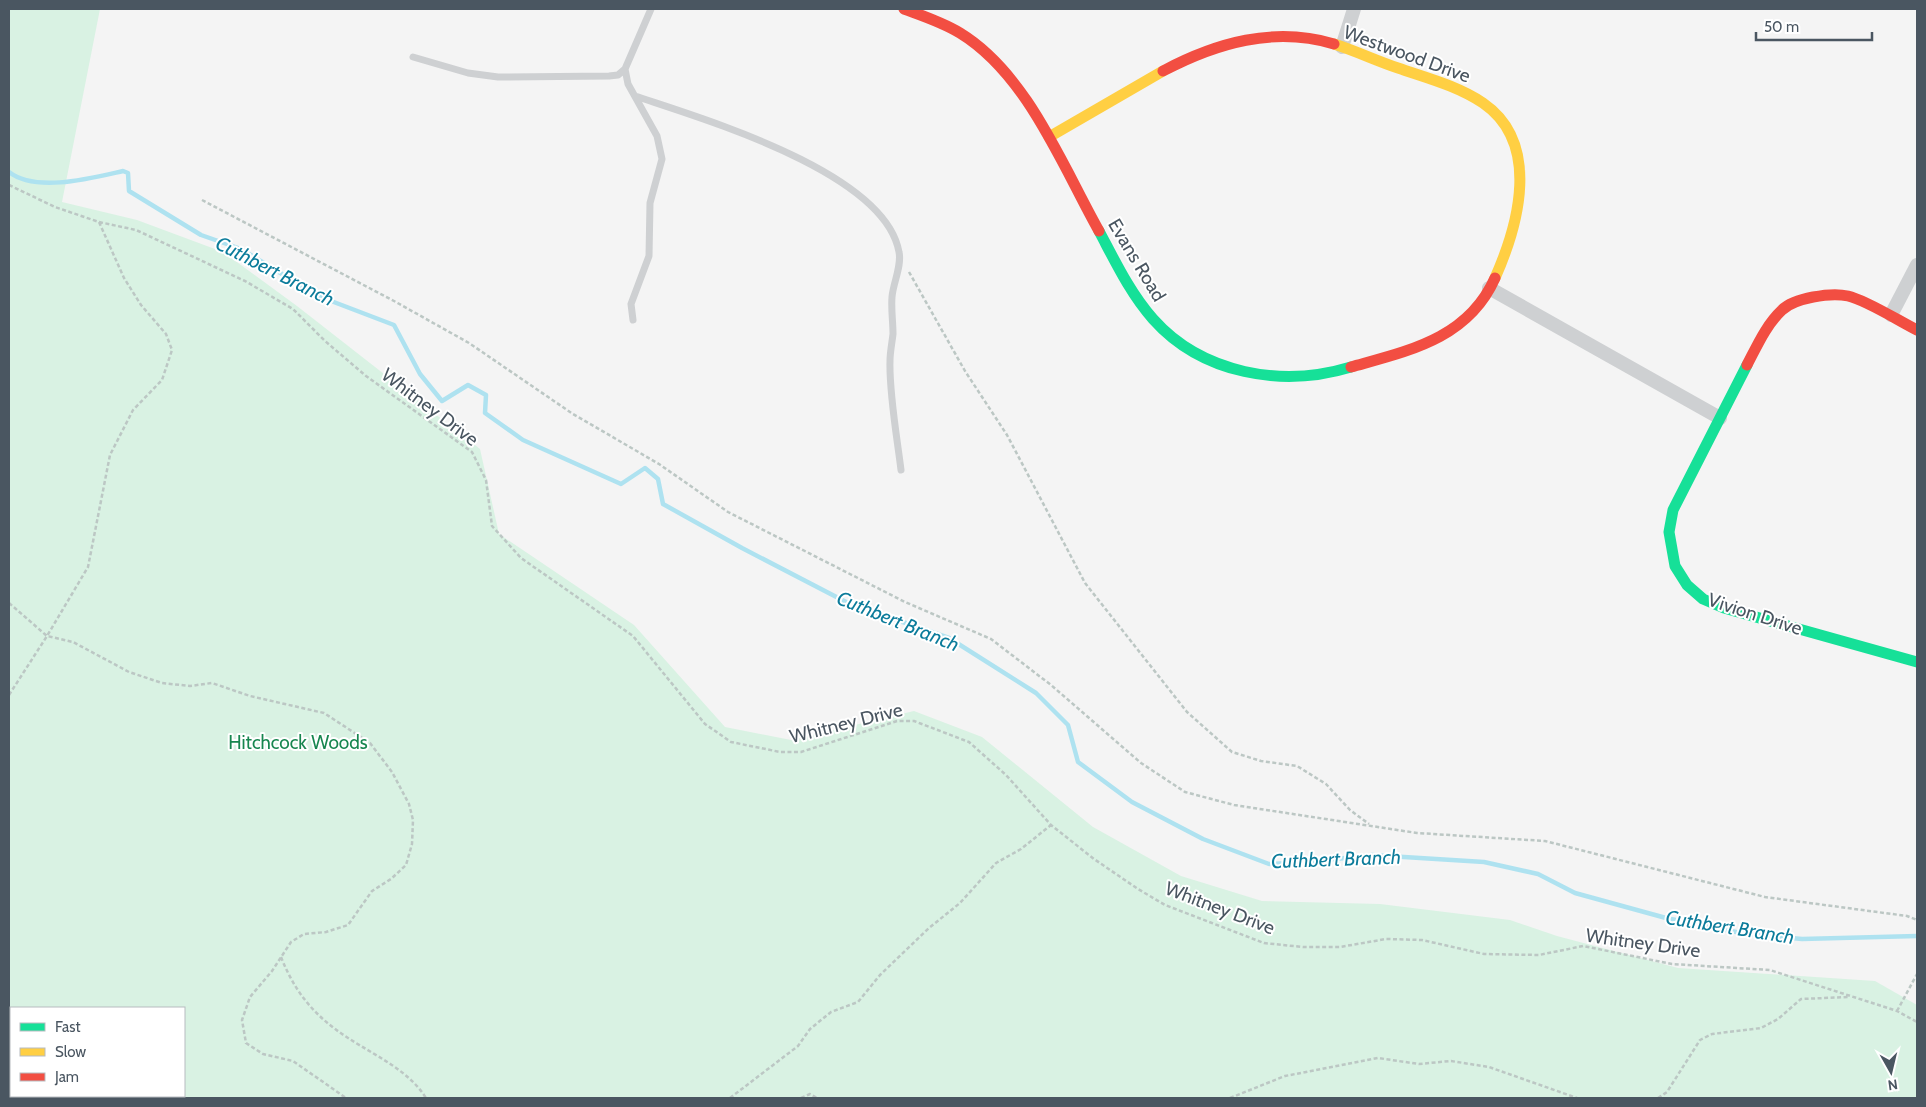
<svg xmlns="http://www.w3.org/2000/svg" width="1926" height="1107" viewBox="0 0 1926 1107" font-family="Cabin,sans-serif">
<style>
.green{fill:#d9f2e3;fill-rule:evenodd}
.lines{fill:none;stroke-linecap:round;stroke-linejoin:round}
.stream{stroke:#aee2f0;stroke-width:4.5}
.path{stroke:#bcc7c4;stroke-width:2.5;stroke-dasharray:4 2.5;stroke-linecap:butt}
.lane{stroke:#ced0d2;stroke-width:7}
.street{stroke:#ced0d2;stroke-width:14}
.fast{stroke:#16e098;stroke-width:11}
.slow{stroke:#ffcf43;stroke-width:11}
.jam{stroke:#f24e42;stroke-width:11}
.labels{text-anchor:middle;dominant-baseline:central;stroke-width:4;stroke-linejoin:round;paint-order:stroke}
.street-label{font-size:19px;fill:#4a5661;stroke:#fff}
.park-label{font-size:19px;fill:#17864f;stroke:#fff}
.water-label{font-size:20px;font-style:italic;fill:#0c7c9b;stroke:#fff}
</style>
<rect width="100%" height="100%" fill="#f4f4f4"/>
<path class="green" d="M9,9H100L62,202L137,220L223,252L297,306L480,449L499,534L634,625L725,727L791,740L914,711L982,737L1093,827L1181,876L1262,901L1380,904L1510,920L1557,936L1678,968L1875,981L1917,1005V1098H9ZM11,1008H184V1096H11Z"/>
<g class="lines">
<path class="stream" d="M9,172C36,193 92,178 123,171L128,173L129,191L201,235L241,249L318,296L394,325L420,374L442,401L468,385L486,395L485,413L523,440L621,484L645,468L658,479L663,504L742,548L848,603L949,638L1036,693L1068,725L1078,762L1132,802L1203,839L1269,864L1309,862L1372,855L1484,862L1538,874L1575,893L1666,918L1741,933L1802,939L1917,936"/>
<path class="path" d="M9,185L55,207L99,222L136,230L245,281L293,309L325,341L366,376L472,452L486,480L492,526L521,558L633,636L705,724L731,742L780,752H801L897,721H914L969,742L1006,775L1051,825L1094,859L1138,889L1165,905L1264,943L1303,947H1340L1386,939L1422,940L1484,954L1539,955L1583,946L1672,964L1770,970L1897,1011L1917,1022
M202,200L394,301L469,343L573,414L659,464L728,512L905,602L991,639L1051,685L1141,763L1185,792L1234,805L1417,833L1545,841L1765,897L1907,916L1917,920
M909,272L965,371L1007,435L1085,583L1187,712L1232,752L1261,761L1297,766L1326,784L1350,810L1369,824
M9,603L47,636L73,642L129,672L162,683L190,686L212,683L250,696L324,713L370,743L392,772L409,804L413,820L412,844L406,865L391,879L372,891L348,925L326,932L304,934L291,942L272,971L250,997L242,1020L246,1043L263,1054L293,1061L346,1098
M9,695L47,636L88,567L110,455L133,410L162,380L172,350L166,334L141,305L124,278L99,222
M281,957C298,1000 322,1023 361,1046C384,1060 411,1074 426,1098
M1897,1011L1917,974
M730,1098L798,1046L810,1029L831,1012L858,1002L880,975L929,928L960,903L996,863L1021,849L1051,825
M801,1098L810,1094L817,1098
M1230,1098L1285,1076L1378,1058L1419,1064L1451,1061L1489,1067L1577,1098
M1658,1098L1667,1092L1700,1040L1712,1034L1761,1028L1778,1019L1801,999L1849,997"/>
<path class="lane" d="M413,57L468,73L498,77L609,76L618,75L625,69
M635,96C703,119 885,172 899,252C902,266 893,283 892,297C891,309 893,322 893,334C892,343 890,352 890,361C889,393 897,437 901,470
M633,320L631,304L649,256L650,203L662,159L657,136L628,84L625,69L651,9"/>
<path class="street" d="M1342,47L1354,9
M1489,288L1720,418
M1891,315L1917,265"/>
<path class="fast" d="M1099,231C1115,261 1130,293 1153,319C1202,374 1282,388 1351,367
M1747,365L1673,510L1669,532L1675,566L1687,585L1703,599L1724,608L1917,662"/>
<path class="slow" d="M1334,44C1356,51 1377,61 1398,68C1427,78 1458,86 1483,103C1541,143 1519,224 1495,278
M1049,137L1163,71"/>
<path class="jam" d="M904,9C923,16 942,22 960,33C1027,74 1062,165 1099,231
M1163,71C1216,43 1274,26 1334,44
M1747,365C1757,346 1766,325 1782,310C1794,298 1831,292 1848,296C1866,300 1899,321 1917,330
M1351,367C1408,351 1468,339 1495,278"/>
</g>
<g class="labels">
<g class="street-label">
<text transform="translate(1407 54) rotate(20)">Westwood Drive</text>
<text transform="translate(1137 260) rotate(59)">Evans Road</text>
<text transform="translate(430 407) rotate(37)">Whitney Drive</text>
<text transform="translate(1755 614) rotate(18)">Vivion Drive</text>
<text transform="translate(846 723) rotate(-14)">Whitney Drive</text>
<text transform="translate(1220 908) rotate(21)">Whitney Drive</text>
<text transform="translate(1643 943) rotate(8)">Whitney Drive</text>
</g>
<g class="park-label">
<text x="298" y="742">Hitchcock Woods</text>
</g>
<g class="water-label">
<text transform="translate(275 271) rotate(27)">Cuthbert Branch</text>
<text transform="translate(898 621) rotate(22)">Cuthbert Branch</text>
<text transform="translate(1336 859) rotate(-2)">Cuthbert Branch</text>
<text transform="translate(1730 927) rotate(9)">Cuthbert Branch</text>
</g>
</g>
<rect width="1926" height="1107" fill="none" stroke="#4a5661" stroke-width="20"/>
<rect x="10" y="1007" width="175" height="90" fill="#ffffff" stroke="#b7bbc0"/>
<rect x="20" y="1023" width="25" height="8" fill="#16e098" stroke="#b7bbc0"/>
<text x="55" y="1032" font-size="15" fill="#4a5661">Fast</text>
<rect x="20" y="1048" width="25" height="8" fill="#ffcf43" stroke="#b7bbc0"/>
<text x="55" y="1057" font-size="15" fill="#4a5661">Slow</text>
<rect x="20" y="1073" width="25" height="8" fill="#f24e42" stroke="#b7bbc0"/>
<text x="55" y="1082" font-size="15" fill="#4a5661">Jam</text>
<g transform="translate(1891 1072) rotate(172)" stroke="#ffffff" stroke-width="4" paint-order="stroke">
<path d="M0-4L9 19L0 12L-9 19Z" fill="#4a5661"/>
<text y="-8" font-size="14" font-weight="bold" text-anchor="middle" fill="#4a5661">N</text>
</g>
<path d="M1756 32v8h116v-8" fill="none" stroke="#4a5661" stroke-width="2.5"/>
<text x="1764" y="32" font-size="15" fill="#4a5661" stroke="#ffffff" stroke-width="4" paint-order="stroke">50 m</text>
</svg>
